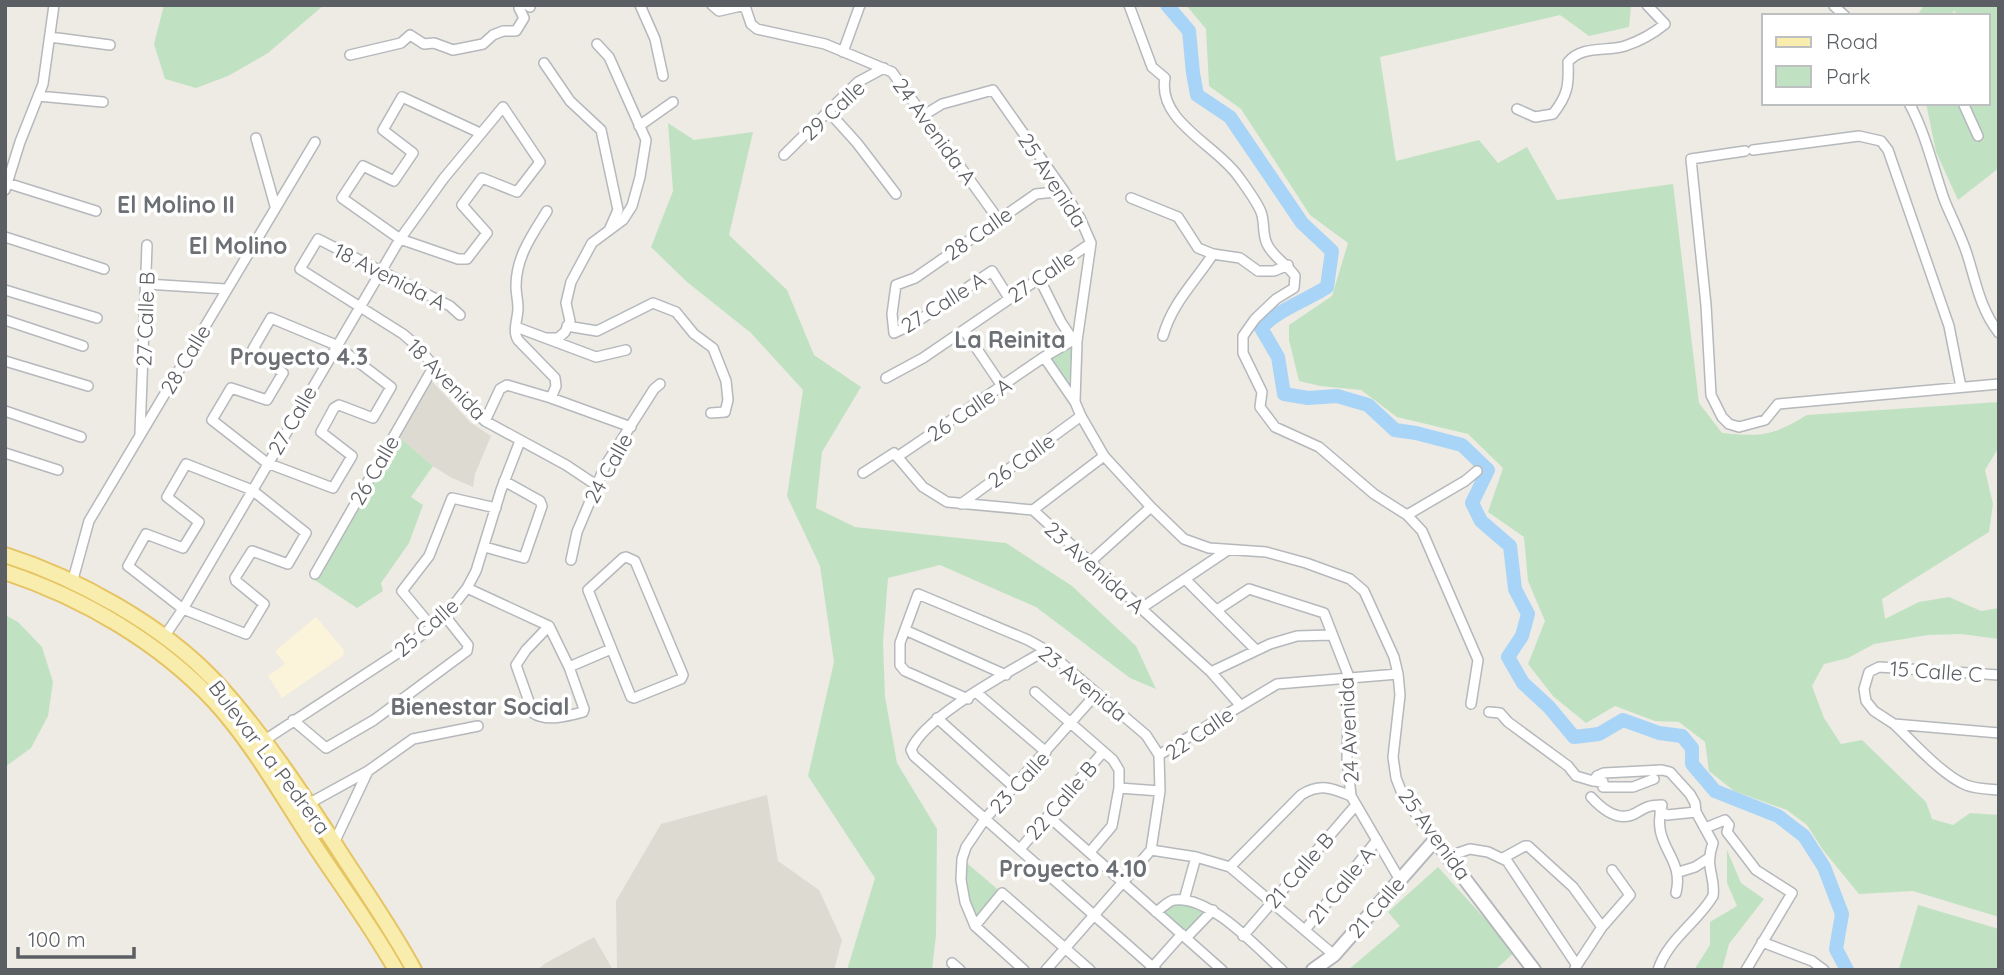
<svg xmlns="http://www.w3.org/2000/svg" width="2004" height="975" viewBox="0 0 2004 975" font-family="Quicksand,sans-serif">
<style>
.commercial{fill:#fbf4da}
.education{fill:#dcdad1}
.green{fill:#c1e2c2}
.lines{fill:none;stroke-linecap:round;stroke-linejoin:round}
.river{stroke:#a8d4f8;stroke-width:14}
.street-casing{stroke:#b5b8bc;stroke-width:12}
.secondary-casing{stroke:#b5b7bc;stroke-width:16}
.primary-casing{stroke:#e6c363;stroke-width:18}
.street{stroke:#fff;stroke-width:9}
.secondary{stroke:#fff;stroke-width:12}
.primary{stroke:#f8edac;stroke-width:14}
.labels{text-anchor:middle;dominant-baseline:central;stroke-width:7;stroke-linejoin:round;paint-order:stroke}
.street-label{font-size:21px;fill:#5b5e62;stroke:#fff}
.neighbourhood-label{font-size:23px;font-weight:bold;fill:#6c7074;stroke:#fff}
</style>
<rect width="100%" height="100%" fill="#edebe3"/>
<path class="commercial" d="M316,617L345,651L343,653V656L282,698L268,676L285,664L275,651Z"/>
<path class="education" d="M427,376L471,423L491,436L475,474L473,487L450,477L433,466L393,432Z
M767,795L778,861L819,890L842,940L834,970H617L616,901L661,824Z
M594,937L613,970H537L546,963Z"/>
<path class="green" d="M164,5H324L268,53L228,76L196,88L165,79L154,44Z
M1186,5H1625L1631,7L1629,27L1589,36L1560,15L1380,57L1396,161L1479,140L1498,163L1527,147L1557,200L1673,184L1699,403L1722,433C1762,437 1772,436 1807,415L1999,402V447L1985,470L1993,504L1989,532L1882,599L1885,619L1919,602L1949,597L1981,611L1999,608V639L1961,634L1928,635L1874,644L1848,658L1824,664L1812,686L1824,718L1841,744L1862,740L1926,802L1932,819L1953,825L1970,813L1999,815V917L1913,891L1859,894L1823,850L1807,825L1787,810L1734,791L1709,771L1705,742L1679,722L1655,721L1615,706L1586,723L1553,696L1528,664L1545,621L1528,581L1524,537L1488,512L1503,468L1468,434L1397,417L1361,390L1320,386L1299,381L1289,340V325L1332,296L1348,243L1310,215L1241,109L1209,86L1206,29Z
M1924,5H1999V168L1958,200L1936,152L1926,103H1988V16H1960L1954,11L1950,16H1917Z
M668,123L694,140L753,132L729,235L787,290L814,355L861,387L822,452L816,508L855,527L1006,543L1072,586L1136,646L1156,689L1130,678L1036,607L940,565L888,578L883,642L885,697L897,763L937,829L936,936L932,970H847L875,878L808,776L834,662L820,566L787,496L803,390L751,333L687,282L651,247L673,191Z
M1072,345L1069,389L1049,360Z
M393,432L433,466L411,497L423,505L409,543L381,583L383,591L357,608L310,577Z
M5,615L18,622L42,647L53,682L48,716L31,748L5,767Z
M1727,850L1741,883L1764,899L1729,944L1722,970H1694L1710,945V922L1737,906L1727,883Z
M962,859L1002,893L975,926L965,902Z
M1438,867L1515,952L1495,970H1440L1437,966L1439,970H1348L1400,926L1388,912Z
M1171,900L1213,910L1186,938L1156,912Z
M1918,905L1999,929V970L1899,969Z"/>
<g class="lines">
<path class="river" d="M1167,5L1189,31L1193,73L1197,95L1230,117L1302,223L1332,251L1327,287C1305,301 1279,309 1261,328L1278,357L1284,394L1308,398L1337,396L1368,405L1395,430L1416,433L1462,445L1488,470L1472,503L1481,521L1510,546L1515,589L1528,614L1522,636L1508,657L1523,683L1549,707L1574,737L1599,734L1623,720L1659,733L1682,736L1692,748V764L1715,791L1778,816L1804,836L1824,867L1842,914L1836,949L1847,970"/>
<g class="street-casing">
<path id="street" d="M527,5L530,7L529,5
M640,5L655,39L663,76
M712,5L719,11L741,6L746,9L751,24L757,29L825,44L892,72L998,219
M1129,5L1152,67L1165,78C1157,121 1216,145 1238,176C1246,187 1256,200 1261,212C1265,222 1262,234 1267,244C1273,257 1287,264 1295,276L1294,288L1276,299L1255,319L1243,336V353L1262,392L1260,407L1275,427L1319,447L1374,494L1407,515L1422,531L1478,660L1471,704
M1834,6L1845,16
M50,37L110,45
M843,52L860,5
M350,55L401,43L410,35L424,44L434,43L453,50L483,44L493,35L503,31H516L524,18L519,8L520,5
M544,63L570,101L601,130L618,210L610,228
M38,96L103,102
M1909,103C1925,132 1933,167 1944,199C1951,217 1961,235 1967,254C1976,282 1980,309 1999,333
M1963,103L1978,136
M1517,109L1535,117L1553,114C1568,95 1569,85 1568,62C1582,45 1606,52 1625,46C1640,41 1654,33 1665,24L1647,5
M829,112L857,143L896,194
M924,115L942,104L993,90L1064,191L1080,218L1091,243L1077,341L1075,401
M639,126L673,102
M256,138L275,206
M1753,150L1859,136L1881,141L1888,150L1949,326L1961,387
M1745,151L1691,159L1706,305L1711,395L1722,417L1729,424L1739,427L1765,420L1778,404L1999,384
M784,155L858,82L884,68
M7,183L96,211
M5,190L20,142L43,84L54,5
M1131,198L1178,217L1198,248L1213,254L1240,258L1258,271H1274L1288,265
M547,211C532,235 516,257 516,286C516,293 518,301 518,308C518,319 512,331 518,340L555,378L556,386L551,398
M5,237L104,269
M1039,278L1061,322L1073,340
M146,284L226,289
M5,290L97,318
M1009,298L992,271L915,323L894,333L892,314L896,285L915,278L1036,194L1064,191
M460,315L450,306L318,239L300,269L403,334L417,346L463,401L485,421L566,465L596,485
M271,318L336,345L391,387L373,418L339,405L334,408L321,432L352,456L333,488L267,463L212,420L231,388L267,400L283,373L253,349Z
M5,320L83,346
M567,326L597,331L653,303L676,312L694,334L713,348L726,381L728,400L725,412L711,413
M516,327L596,357L626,350
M964,330L1002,386
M1163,336C1172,303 1195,282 1213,254
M548,338H558L565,332L570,321L566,303L571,282L592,243L623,220L632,206L640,177L646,140L609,57L597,44
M1044,357L1075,402L1081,416L1104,456L1151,507L1184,539L1209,548L1266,552L1306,563L1350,579L1364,591L1394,657L1398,674L1400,695L1393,757L1396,778L1403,796L1435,840
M5,361L88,386
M886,378L923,358L1091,243
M5,411L81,437
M485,421L500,389L507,385L551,398L631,427
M140,433L147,245
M5,453L58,470
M897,457L1044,357L1073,340L1077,341
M186,464L252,490L306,533L288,564L252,551L235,578L236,581L264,604L246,634L183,609L128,566L146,534L183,548L199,522L167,497Z
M863,473L894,453L923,487L947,502L1033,510L1211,672L1241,706
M961,504L1081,416
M1033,510L1104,456
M1407,515L1465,481L1477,471
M485,547L524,558L542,506L540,501L504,481
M626,557L635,561L683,675L681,679L634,698L631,697L588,590L623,558Z
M571,560L577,532L605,466L654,389L660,384
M1090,562L1151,507
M315,574L434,366
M1185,579L1256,650
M72,583L89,521L315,142
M467,588L549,626L569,667L584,709L583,712C568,716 546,722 533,713L516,665L526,650L549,626
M1140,609L1228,550
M1217,610L1249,589L1324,613L1349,677L1347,759L1351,796L1400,880
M432,627L402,591L429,556L452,498L496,508
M905,630L1006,675
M164,637L183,609L400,239L444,178L503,107L540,162L517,192L482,178L462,205L487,233L467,259H458L400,239L342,198L363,166L394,181L413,153L383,130L402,97L480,133
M1046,650C1013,670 924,716 911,750L914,756L1156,970
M569,667L611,649
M1211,672L1270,644L1297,636L1332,635
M1999,675L1879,667L1869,672L1864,689L1866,701L1874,711L1894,724L1999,733
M1035,692L1113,760L1119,770V788L1112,826L1090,852
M977,693L1046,752
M968,699L905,671L900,665V643L918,594L1028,640L1046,650L1146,735L1159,755
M1489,712L1500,713L1508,722L1568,766L1576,776L1593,781L1597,776L1604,773L1662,770L1670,772L1690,794L1695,803L1696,812L1713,843C1704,868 1716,876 1713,896C1697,923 1668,939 1658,970
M937,718L1014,787
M293,720L326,748L374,720L467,651L468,645L445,616
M1894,724C1913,742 1942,775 1966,785C1976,789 1988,789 1999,790
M251,749L404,649L445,616L467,588L476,571L501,490L520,441
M1159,755L1277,684L1398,674
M1593,781L1603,782V787H1633L1654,779
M1119,788L1160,791
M1591,797C1602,809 1619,823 1636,813C1646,807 1650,805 1662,805C1650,847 1685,855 1676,893
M308,804L368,771L413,739L478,726
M1660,811L1667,815L1696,812
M1048,816L1222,970
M1705,828L1725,820L1729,825L1727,832L1756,870L1792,893L1746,970
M334,843L368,771
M1020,849L1103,752
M1151,850L1196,857L1230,867L1334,955
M1449,856L1470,849L1488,852L1507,861L1576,964
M1503,858L1525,846H1528L1573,887L1602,927
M1230,867L1301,795C1320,783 1332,788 1351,796
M1679,872L1695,867L1709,858
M1184,900L1196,857
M1156,912C1162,908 1168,901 1174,900C1210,895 1257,948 1282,970
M975,926L1002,893L1090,970
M1305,930L1377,840
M1243,936L1356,805
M1186,938L1213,910
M1762,942L1812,961L1824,970
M952,963L960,970
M1575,968L1602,927L1630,895L1612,870
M1024,970L975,926L965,902L961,880L962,859L966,847L985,819L1097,693
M1046,970L1151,850L1160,791L1159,755
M1150,970L1182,934"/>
</g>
<g class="secondary-casing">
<path id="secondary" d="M1313,970L1334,955L1435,840L1534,970"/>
</g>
<g class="primary-casing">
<path id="primary" d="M5,555C77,578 162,625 214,680C262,732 302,793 340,852C365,891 392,929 414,970
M5,572C83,598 159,642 215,702C254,745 283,798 315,846C342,887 372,927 396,970"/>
</g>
<use href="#street" class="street"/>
<use href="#secondary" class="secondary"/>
<use href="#primary" class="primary"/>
</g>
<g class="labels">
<g class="street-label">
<text transform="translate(833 110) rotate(-43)">29 Calle</text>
<text transform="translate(935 131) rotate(54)">24 Avenida A</text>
<text transform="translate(1053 180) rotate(57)">25 Avenida</text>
<text transform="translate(978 233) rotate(-35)">28 Calle</text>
<text transform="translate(390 276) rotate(27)">18 Avenida A</text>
<text transform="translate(1041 276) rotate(-34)">27 Calle</text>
<text transform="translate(943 302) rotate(-32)">27 Calle A</text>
<text transform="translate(145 319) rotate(-88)">27 Calle B</text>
<text transform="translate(185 359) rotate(-59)">28 Calle</text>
<text transform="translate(447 379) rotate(46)">18 Avenida</text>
<text transform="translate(969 409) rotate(-34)">26 Calle A</text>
<text transform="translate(292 420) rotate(-60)">27 Calle</text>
<text transform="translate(1021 460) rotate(-36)">26 Calle</text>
<text transform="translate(608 468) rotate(-61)">24 Calle</text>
<text transform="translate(374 470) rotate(-60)">26 Calle</text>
<text transform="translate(1095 567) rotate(42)">23 Avenida A</text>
<text transform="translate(426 627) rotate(-41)">25 Calle</text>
<text transform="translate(1936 671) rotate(4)">15 Calle C</text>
<text transform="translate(1083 683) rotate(39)">23 Avenida</text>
<text transform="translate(1348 730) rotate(-93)">24 Avenida</text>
<text transform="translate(1199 733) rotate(-34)">22 Calle</text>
<text transform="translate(270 757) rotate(53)">Bulevar La Pedrera</text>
<text transform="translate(1019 782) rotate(-47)">23 Calle</text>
<text transform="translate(1061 800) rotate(-49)">22 Calle B</text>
<text transform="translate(1435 834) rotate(54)">25 Avenida</text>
<text transform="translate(1299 870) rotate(-49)">21 Calle B</text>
<text transform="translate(1341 885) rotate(-51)">21 Calle A</text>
<text transform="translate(1376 907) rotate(-49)">21 Calle</text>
</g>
<g class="neighbourhood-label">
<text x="176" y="204">El Molino II</text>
<text x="238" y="245">El Molino</text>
<text x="1010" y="339">La Reinita</text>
<text x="299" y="356">Proyecto 4.3</text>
<text x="480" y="706">Bienestar Social</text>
<text x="1073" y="868">Proyecto 4.10</text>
</g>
</g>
<rect width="2004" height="975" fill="none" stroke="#5b5e62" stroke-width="14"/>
<rect x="1762" y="14" width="228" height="91" fill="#ffffff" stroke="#bdbfc0" stroke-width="2"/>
<rect x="1776" y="37" width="35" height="10" fill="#f8edac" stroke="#bdbfc0" stroke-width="2"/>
<text x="1826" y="49" font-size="21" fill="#5b5e62">Road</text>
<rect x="1776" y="66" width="35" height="21" fill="#c1e2c2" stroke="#bdbfc0" stroke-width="2"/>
<text x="1826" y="84" font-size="21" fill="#5b5e62">Park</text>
<path d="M18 947v10h116v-10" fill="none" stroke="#5b5e62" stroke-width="3.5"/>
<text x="28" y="947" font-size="21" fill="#5b5e62" stroke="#ffffff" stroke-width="5" paint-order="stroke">100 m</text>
</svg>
